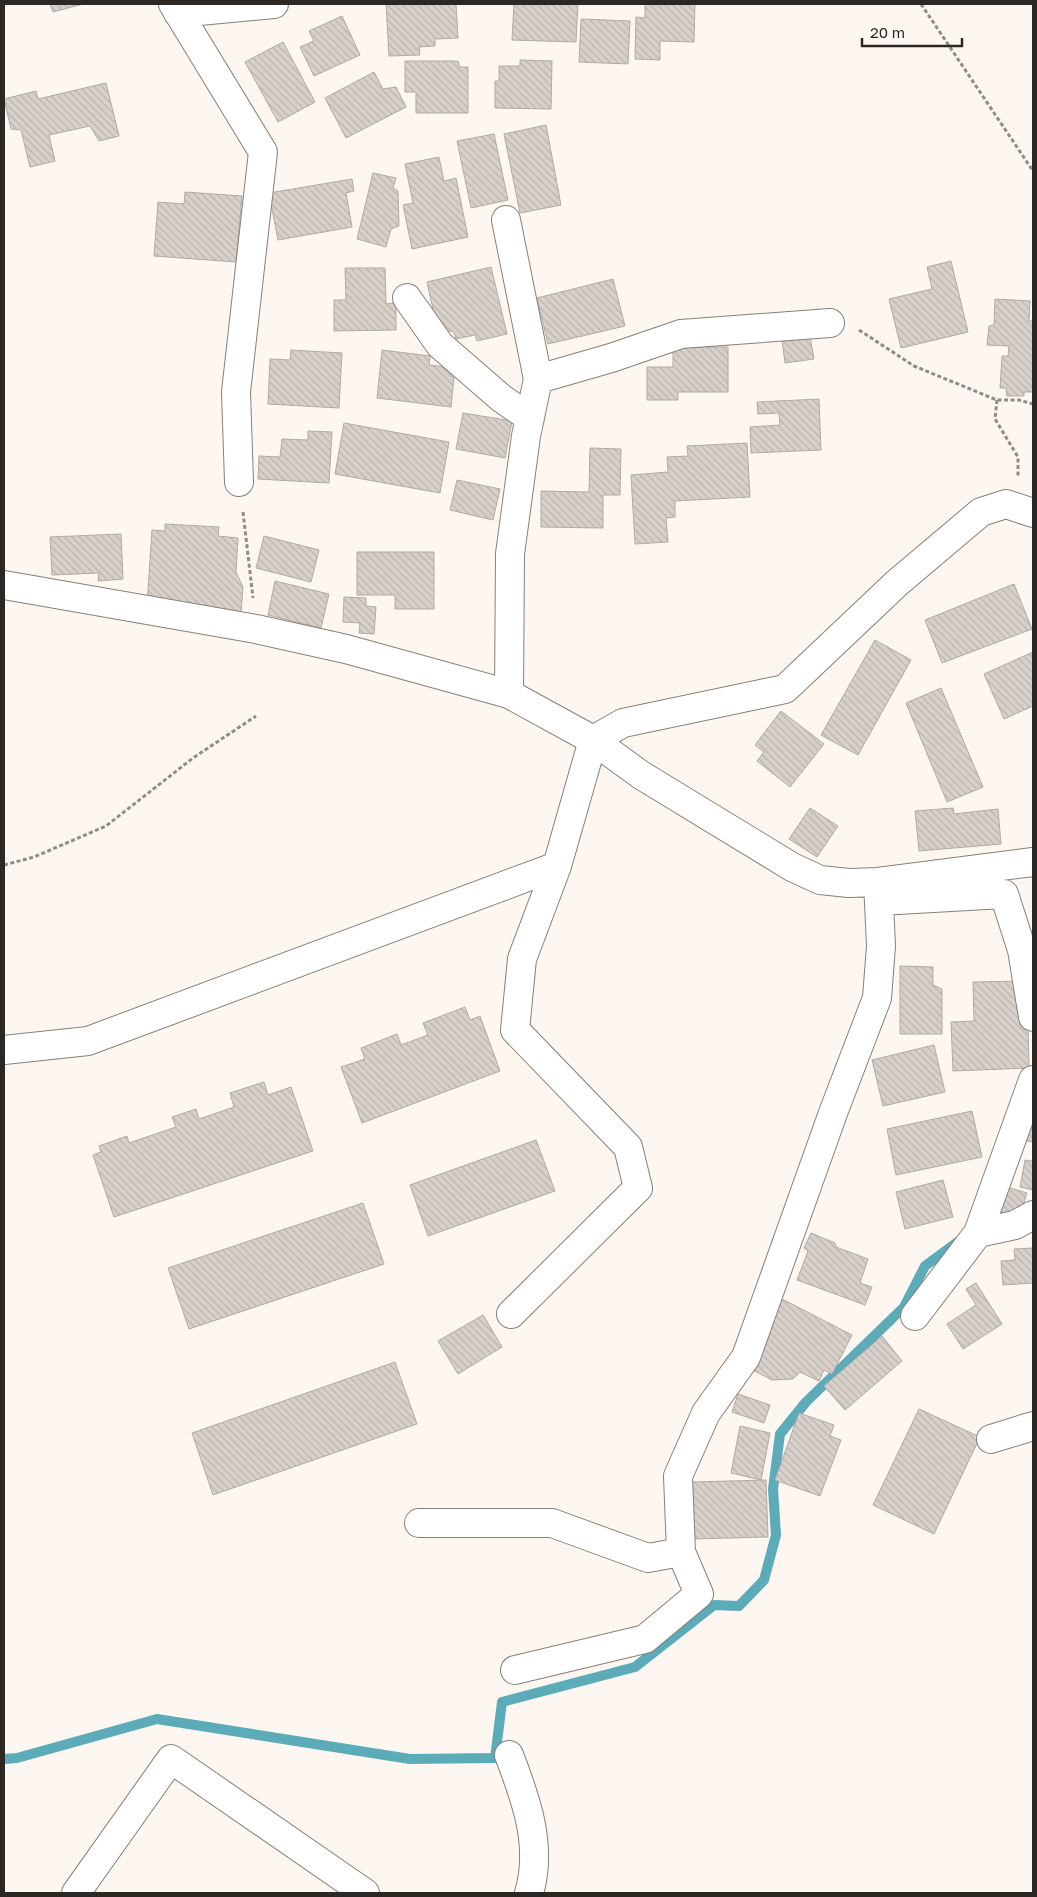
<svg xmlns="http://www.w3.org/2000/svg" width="1037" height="1897" viewBox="0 0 1037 1897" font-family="'Golos Text',sans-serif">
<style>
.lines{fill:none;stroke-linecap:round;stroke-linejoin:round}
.stream{stroke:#5babb9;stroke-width:10}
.building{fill:url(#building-back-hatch);stroke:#b1aaa5}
.minor-casing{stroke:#86807a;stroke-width:30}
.path{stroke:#918c88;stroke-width:3;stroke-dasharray:4 2.5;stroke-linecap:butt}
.minor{stroke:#fff;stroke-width:28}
</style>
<defs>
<pattern id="building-back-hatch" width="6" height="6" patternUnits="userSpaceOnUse" patternTransform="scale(1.25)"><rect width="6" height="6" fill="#d8d1cb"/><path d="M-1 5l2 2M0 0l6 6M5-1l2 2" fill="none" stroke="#bab3ae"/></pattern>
</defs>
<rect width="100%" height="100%" fill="#fef7f1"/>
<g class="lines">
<path class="stream" d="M4,1759L17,1758L157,1719L410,1759L495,1758L502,1702L635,1667L714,1605L739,1606L764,1580L776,1535L773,1489L780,1434L806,1402L904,1307L925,1266L959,1241"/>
</g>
<path class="building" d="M50,4H83L53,12Z
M386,4H456L458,38L435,39V46L419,47L420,55L389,56Z
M514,4H578L576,42L512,40Z
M645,4H695L694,42L660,41V60L635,59L636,17L645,18Z
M342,16L360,55L314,76L300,47L314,41L309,31Z
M581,19L630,21L628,64L579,62Z
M283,42L315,102L278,122L245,62Z
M520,60L552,61L551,109L495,108V81H499V66H520Z
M405,61H458L460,67H468V113H416V92H405Z
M374,72L383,89L396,87L406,107L346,138L325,98Z
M106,83L119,136L99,141L90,126L49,135L55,161L30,167L21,130L11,129L4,99L36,91L38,99Z
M546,125L561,205L520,213L504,134Z
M494,134L508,200L471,208L457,141Z
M439,157L444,181L456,178L468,237L412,249L403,205L413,203L405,164Z
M373,173L396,178L393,188L398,191L399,226L391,229L386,247L357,239Z
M352,179L354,191L346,193L352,227L278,240L269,193Z
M185,192L242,196L236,262L154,256L158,202L184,204Z
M951,261L968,332L901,348L889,299L932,289L927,267Z
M491,267L507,334L477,341L475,335L456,339L454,332L437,328L427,282Z
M345,268H385L386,304L396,303V330L334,331V300H346Z
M613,279L625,326L548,344L537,298Z
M995,299L1030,301L1029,321H1033V392H1024V396H1007L1006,388H1000L1002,356H1008L1009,346L987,345L989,326L994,325Z
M810,336L814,359L785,363L782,340Z
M673,347H728V392H678V400H647V367H673Z
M291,350L342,353L339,408L268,404L270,359L290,360Z
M382,350L430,356L429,365L455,368L451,407L377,398Z
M819,399L821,450L751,453L750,427L780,425L779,413L758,414L757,402Z
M463,413L512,421L505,458L456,449Z
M344,423L449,442L440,493L335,474Z
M308,431L332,432L329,483L258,479L259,456L280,457L282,439L308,440Z
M747,443L750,497L675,501V517L666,518L668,542L635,544L631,475L668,472L667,457L688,456L687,446Z
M590,448L621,449L620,495H603V528L541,527V491L589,492Z
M457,480L500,489L493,520L450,510Z
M165,524L219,527L218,536L238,538L236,572L243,587L241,612L147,605L152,530L165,531Z
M121,534L123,579L98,581L99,573L52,575L50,537Z
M264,536L319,550L311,582L256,568Z
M357,552H434V609H395V595H357Z
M275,581L329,594L321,628L268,615Z
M1014,584L1032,629L942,663L925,620Z
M344,597L366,598V606L376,607L374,634L359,633L360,623L343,622Z
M875,640L911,660L858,755L821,735Z
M1033,652V706L1004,719L984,674Z
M941,688L983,787L947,802L906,703Z
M781,711L824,744L790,787L757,761L764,752L755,745Z
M810,808L838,826L817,857L789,839Z
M953,808L954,814L998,809L1001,844L919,851L915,811Z
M900,966L933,967V985L942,989V1034H900Z
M1027,981L1029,1068L953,1071L951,1022L974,1021L973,982Z
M465,1007L470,1020L480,1016L500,1071L362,1123L341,1067L365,1059L361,1048L397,1034L401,1045L428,1035L423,1023Z
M934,1045L945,1092L883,1106L872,1060Z
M264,1082L268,1095L291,1087L313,1151L114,1217L93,1155L101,1152L99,1146L127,1136L129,1143L176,1127L172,1117L196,1109L199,1119L234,1107L230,1093Z
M1033,1109V1142L1027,1141Z
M972,1111L982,1157L896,1175L887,1129Z
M536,1140L555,1191L428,1236L410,1185Z
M1025,1160L1033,1161V1190L1020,1187Z
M943,1180L953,1217L905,1229L896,1192Z
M1007,1187L1027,1193L1021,1212L997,1217Z
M363,1203L384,1264L189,1329L168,1268Z
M811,1233L835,1243L836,1247L868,1259L860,1283L872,1287L865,1305L797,1280L808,1251L804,1248Z
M1033,1248V1283L1003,1285L1001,1261L1015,1260L1014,1249Z
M976,1283L1002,1324L963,1349L947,1324L976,1305L966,1289Z
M778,1297L852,1335L832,1374L824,1370L819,1381L800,1372L793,1379L772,1380L743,1365Z
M483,1315L502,1347L458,1374L438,1341Z
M882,1336L902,1361L845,1410L824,1386Z
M395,1362L417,1424L213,1495L192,1433Z
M738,1394L770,1405L764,1423L732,1412Z
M919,1409L980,1437L934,1534L873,1505Z
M799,1413L834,1425L830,1436L841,1440L820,1496L775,1480Z
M740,1426L770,1433L761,1480L731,1473Z
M766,1480L768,1537L693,1539L692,1482Z"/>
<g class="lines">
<g class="minor-casing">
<path id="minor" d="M173,4L263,152L236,392L239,482
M178,13L274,4
M506,220L538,379L526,436L510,554L509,694
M407,298L440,345L501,398L530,418
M538,379L611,358L681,334L830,323
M4,585L256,629L346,649L509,694L593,740L641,775L792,867L820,880L849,883L878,882L1033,862
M880,901L1004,894L1022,950L1033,1017
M4,1050L88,1041L557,866
M978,1233L1015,1225L1033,1215
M511,1314L638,1188L628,1147L515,1030L522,959L557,866L593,740L623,723L785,689L897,583L981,512L1006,504L1033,513
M915,1316L978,1233L1033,1080
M991,1439L1033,1426
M419,1523H552L648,1558L681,1552
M515,1670L645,1639L699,1594L681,1552L678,1476L706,1413L746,1357L833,1113L877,998L881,946L878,882
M509,1755C526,1799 543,1846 529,1893
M76,1893L171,1759L365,1893"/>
</g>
<path class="path" d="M921,4L1033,171
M859,330L914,366L997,400H1019L1033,404
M997,400L995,419L1018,457V476
M243,512L253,598
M4,865L34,857L106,826L193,758L256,716"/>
<use href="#minor" class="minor"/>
</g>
<rect width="1037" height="1897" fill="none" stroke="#2b2826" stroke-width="10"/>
<path d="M862 38v8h100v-8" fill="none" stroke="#2b2826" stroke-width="2.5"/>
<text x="870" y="38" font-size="15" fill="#2b2826" stroke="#fef7f1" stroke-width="4" paint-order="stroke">20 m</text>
</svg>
